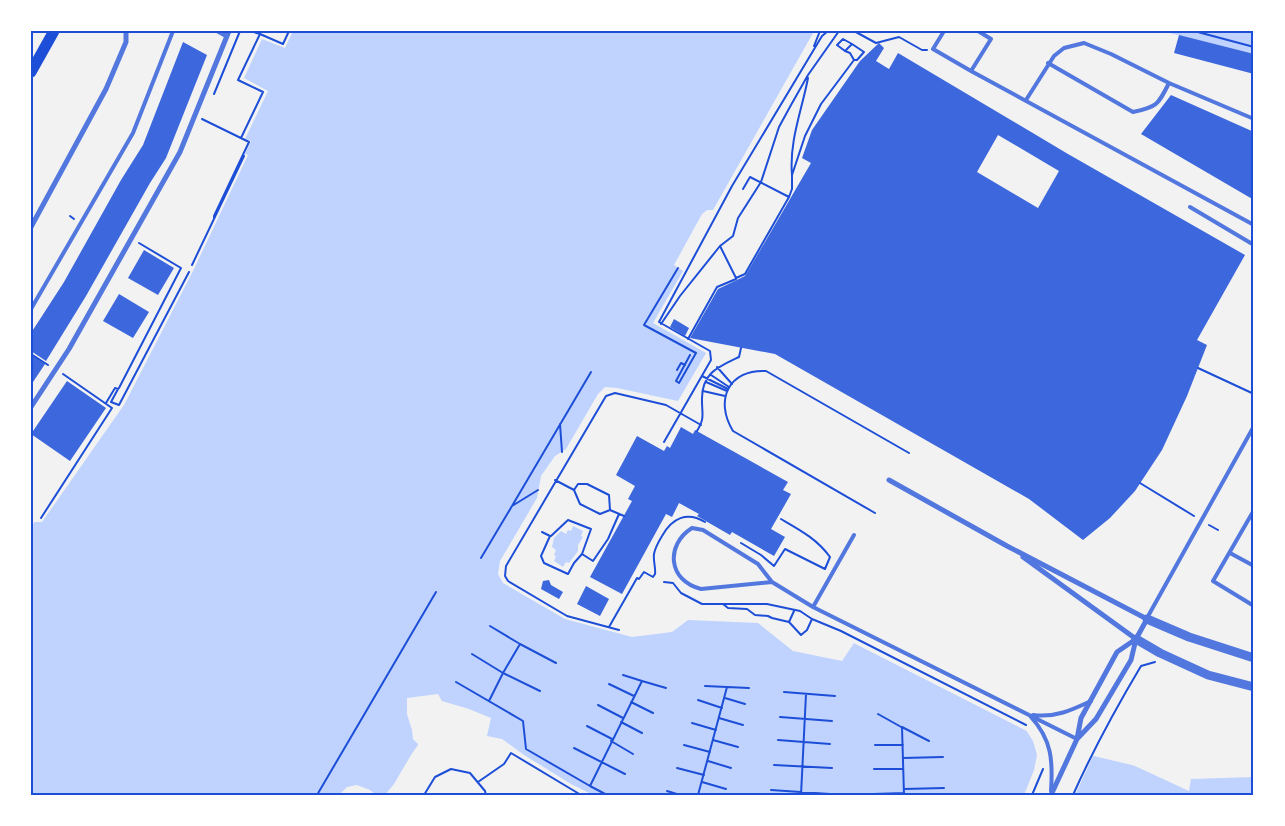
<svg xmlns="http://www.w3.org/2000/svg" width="1285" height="826" viewBox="0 0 1285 826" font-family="'Fira Sans',sans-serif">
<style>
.water{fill:#bfd3fe}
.pier{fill:#f2f2f2}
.building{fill:#3d67dc;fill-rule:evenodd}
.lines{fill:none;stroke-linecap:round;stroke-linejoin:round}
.path{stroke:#1d4ed8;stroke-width:2}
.service{stroke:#5277de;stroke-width:4}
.minor{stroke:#5277de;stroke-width:5}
.tertiary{stroke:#5277de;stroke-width:9}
.primary{stroke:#1d4ed8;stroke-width:11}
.neatline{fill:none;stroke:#1d4ed8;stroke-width:2}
</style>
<rect width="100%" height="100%" fill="#f2f2f2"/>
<path class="water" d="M293,31H810L813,33L713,210H707L702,214L674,265L683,271L653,323L706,353L678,401L617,388L605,387L598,394L566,449L555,456L541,476L537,498L500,561L498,574L503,583L565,619L632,637L672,632L688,620L758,623L793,651L842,661L854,643L1060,748L1191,779L1254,777V795H593L571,784L524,755L502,739L487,736L482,724L433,723L411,755L394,784L385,795H31V526L35,522H42L124,405L193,271L248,155L245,154L251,141L245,139L268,91L244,78L262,39L285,48Z
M1162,31H1254V55Z
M573,526L583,531L581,536L583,537L578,545V551L569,563L566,562L563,567L554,561L556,556L554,555L556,550L552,547L554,538L561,531L566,534L568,530L571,531Z"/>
<path class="pier" d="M854,640L1061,746L1094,754L1075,795H1024L1034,770L1037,755L1033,741L1026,730L852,642Z
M438,694L442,701L469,709L491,718L487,736L484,737L480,726L455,724L434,726L420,746L413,739L412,730L407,714V698Z
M1122,760L1180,774L1191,779L1189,791Z
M357,785L370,790L376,795H339L347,787Z"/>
<path class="building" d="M1179,35L1254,54V74L1174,53Z
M183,42L207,55L166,158L150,183L86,296L46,361L31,351V333L64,282L121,180L143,145Z
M879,43L884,48L876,61L889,69L898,53L1068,154L1245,255L1197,340L1207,345L1187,396L1162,450L1135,491L1110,518L1083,540L1029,499L775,354L690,338L718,289L745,276L811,163L802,158L812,130L860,61ZM998,135L1059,171L1038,208L977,172Z
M1171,95L1254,132V200L1141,134Z
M144,250L174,268L158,295L128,278Z
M119,294L149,312L133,338L103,321Z
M674,319L689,328L685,336L670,327Z
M31,354L45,364L33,382L31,381Z
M67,381L106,408L70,461L31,434Z
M681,427L693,434L695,430L788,482L783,490L791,494L771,529L785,537L774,556L732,532L730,535L697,516L699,514L679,503L672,517L666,514L622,594L590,577L632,501L628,499L635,486L616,475L637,436L664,451L667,446L670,448Z
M549,580L551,585L563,592L559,599L541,589L543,581Z
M586,586L609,599L600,616L577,604Z"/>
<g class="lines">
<path class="path" d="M250,31L260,34
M854,31L876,43L899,37L922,50H927
M1194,31L1254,47
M814,46L820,31
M845,51L837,45L843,39L852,44
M808,78C802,110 789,141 792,175L805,136L821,104L854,60L850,53L845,51L852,44L864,52L857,60H854
M214,94L240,31
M202,119L249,142L214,216V219
M241,138L263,92L238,80L260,34L283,44L289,31
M792,175V189L789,197L745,274L736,278L720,246L733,236L738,218L761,182L779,127L791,105L808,75L839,31
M743,189L750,177L789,197
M70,216L74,219
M192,265L244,156
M678,268L644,325L696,353L679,383L676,381L690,355
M661,324L680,296L720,246
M688,339L717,287L736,279
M31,354L48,365
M717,367L732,384
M1198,368L1254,394
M677,370L681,363L685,365
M711,375L729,387
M702,376L728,389
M706,382L727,391
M119,388L181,268L139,243
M703,391L725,396
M106,403L115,388L118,389L111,402L119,405L189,272
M560,424L562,452
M697,431C705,418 702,415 702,401C701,373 718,367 739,357L741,348
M664,442L711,360L710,351L659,322L732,186L822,36L828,31
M555,480L574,490L580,504L600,514L610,510L624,516
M1140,483L1194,516
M538,490L512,506L591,372
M574,490L578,484H587L609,495L610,510
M875,513L733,431C714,400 729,369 766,371L909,453
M41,518L112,408L63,374
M1209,525L1218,530
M542,532L550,536L541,556L544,563L568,574L574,563L582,554L593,561L608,539L619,514
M551,536L568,520L591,529L582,554
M741,543L761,555L774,566L785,549L825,569L830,557C817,539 800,530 781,519
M481,558L512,506
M664,582L673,583L681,593L702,604H767L800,611L812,619L841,631L1026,725
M723,604L728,608L747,609L755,615L768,616L772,618L789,622
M794,611L789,622L801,635L807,630L812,619
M490,626L520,644L503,673L540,691
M609,627L637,578L639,579L644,572L653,577L655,574C656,568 653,561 654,554C655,548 659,541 662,536C672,518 687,511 705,522
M619,630L567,616L508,581L505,576L506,566L606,396L615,393L666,405L701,425
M520,644L556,663
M472,654L503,673L489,701
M623,675L642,681
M456,682L523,721L526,749L590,786
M609,684L634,696
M705,686L727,687
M784,692L835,696
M725,698L745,704
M698,700L722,708
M631,702L653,713
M598,705L623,718
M878,714L903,728
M780,717L832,721
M719,718L743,725
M621,722L642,733
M692,723L716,730
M587,726L612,739
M713,740L738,747
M778,740L830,744
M611,741L633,754
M684,745L710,752
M875,745H903
M574,748L625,774
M903,758L943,757
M708,761L731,768
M774,765L832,768
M677,768L704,775
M874,769H903
M478,782L504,764L511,753L581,795
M702,782L726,789
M904,789L944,788
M771,790L830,794
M667,791L680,795
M873,794L904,793
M317,795L436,592
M424,795L435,777L451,769L470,773L485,791L486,795
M607,795L590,786L642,681L666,688
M698,795L727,687L749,688
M801,795L806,694
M904,795L902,727L929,741
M1032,795L1043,769
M1073,795C1093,750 1116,708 1141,666L1155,662"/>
<path class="service" d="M944,31L933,49L971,71L991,39L978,31
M971,71L1254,225
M1169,83L1254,119
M1026,100L1054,56L1064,48L1084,43L1111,54L1169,83C1158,105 1157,107 1133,112L1048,63
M1190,207L1254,245
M31,309L133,133L173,31
M1254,510L1213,581L1254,606
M1230,553L1254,566
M772,582L701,589C668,581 665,545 692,528L703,530L758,564L772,582L813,607L1077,739
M813,607L854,535
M1147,618L1254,426
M1033,715C1055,718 1072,710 1091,701
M1031,717C1052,740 1053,761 1051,791"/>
<path class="minor" d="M218,31L227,36
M31,227L106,89L126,42V31
M31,407L69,349L180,152L229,31
M889,480L1007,546L1147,619L1136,639L1131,660L1096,719L1077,739
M1023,557L1136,639
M1051,795L1077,739L1081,718L1117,652L1136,639"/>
<path class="tertiary" d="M1147,619L1189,637L1254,658
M1136,639L1160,653L1208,675L1254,687"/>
<path class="primary" d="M31,72L54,31"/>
</g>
<rect width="1285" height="826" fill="none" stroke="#ffffff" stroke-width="65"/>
<rect x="32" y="32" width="1220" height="762" class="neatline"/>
</svg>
